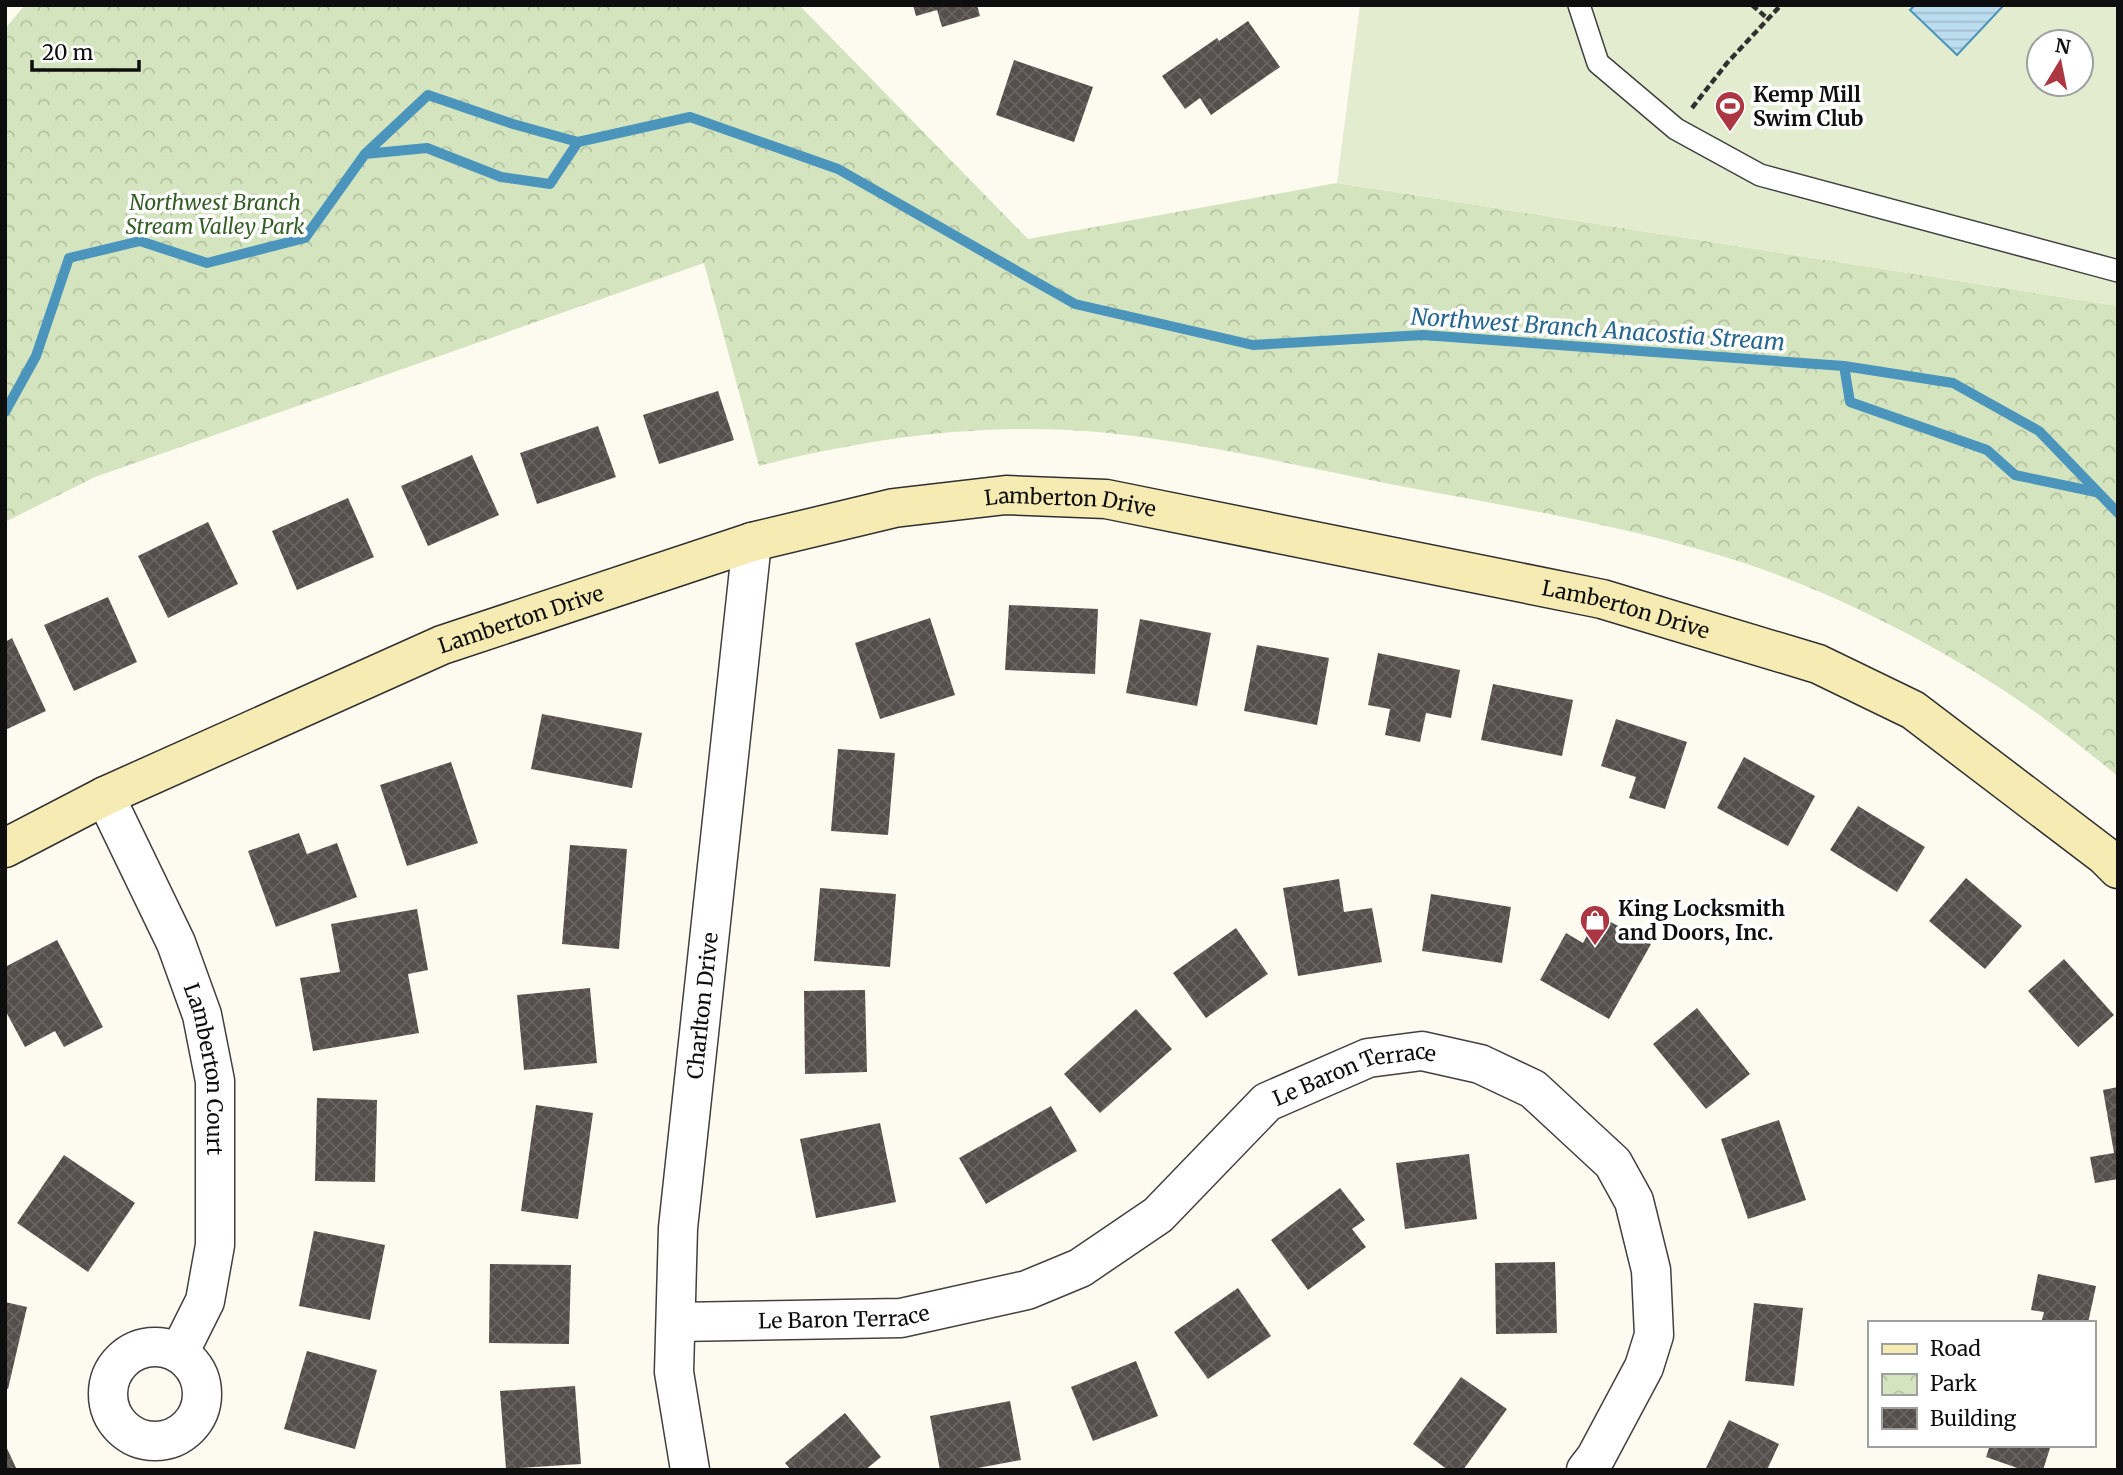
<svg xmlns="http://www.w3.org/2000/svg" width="2123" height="1475" viewBox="0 0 2123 1475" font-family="Merriweather,serif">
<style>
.park{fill:url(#park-crowns)}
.pitch{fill:#e3ecce;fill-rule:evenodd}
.water{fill:url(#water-rules);stroke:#4b94bc;stroke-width:2}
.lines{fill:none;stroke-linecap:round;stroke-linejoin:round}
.stream{stroke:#4b94bc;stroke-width:10}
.building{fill:url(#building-cross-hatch)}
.lane-casing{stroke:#414141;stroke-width:24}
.street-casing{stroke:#414141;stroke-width:41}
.secondary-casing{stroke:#303030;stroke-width:41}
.path{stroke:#303030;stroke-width:4.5;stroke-dasharray:7 3.5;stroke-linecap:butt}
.lane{stroke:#fff;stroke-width:21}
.street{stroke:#fff;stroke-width:38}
.secondary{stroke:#f5ebb3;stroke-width:38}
.labels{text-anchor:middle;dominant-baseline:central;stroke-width:7;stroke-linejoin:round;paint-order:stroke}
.poi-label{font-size:21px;font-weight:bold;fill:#0e0e0e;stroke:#fff;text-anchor:start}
.park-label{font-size:21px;font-style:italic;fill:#345d26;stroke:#fff}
.street-label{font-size:21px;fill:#0e0e0e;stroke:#fff}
.water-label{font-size:23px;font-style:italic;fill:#276690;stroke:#fff}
</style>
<defs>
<pattern id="park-crowns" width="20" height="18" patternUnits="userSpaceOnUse" patternTransform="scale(1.75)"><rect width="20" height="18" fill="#d3e4be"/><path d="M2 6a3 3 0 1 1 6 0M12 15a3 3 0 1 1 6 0" fill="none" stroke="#b4c2a2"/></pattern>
<pattern id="water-rules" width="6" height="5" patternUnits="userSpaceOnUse" patternTransform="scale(1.75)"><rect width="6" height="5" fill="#bde"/><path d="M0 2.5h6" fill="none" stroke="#a0bccb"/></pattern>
<pattern id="building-cross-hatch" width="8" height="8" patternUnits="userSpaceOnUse" patternTransform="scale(1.75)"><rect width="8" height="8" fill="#554f4b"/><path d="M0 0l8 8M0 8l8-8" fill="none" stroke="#696461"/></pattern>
</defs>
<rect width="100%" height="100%" fill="#fdfaf0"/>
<path class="park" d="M25,5H799L1028,239L1337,183L2118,306V776C2091,755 2065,733 2038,714C1955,654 1841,595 1744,563C1627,525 1505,506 1385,483C1294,465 1202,443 1109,433C991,421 872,437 759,466L704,263L95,477L5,522V29Z"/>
<path class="pitch" d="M1360,5H2118V306L1337,183ZM2039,42H2081V84H2039Z"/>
<path class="water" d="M1915,5H2004L1957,55L1910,10Z"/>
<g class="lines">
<path class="stream" d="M365,154L427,148L501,177L550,184L578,142
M1844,366L1850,402L1987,450L2015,475L2096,492
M5,412L36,356L69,258L140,241L207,263L305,238L365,154L428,95L513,124L578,142L690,117L838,169L1075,304L1253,345L1423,335L1844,366L1953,383L2039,431L2118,513"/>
</g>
<path class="building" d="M913,5H977L980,16L942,27L937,10L916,16Z
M1248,21L1280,67L1211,115L1200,98L1185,109L1162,76L1217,38L1219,41Z
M1014,60L1093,87L1074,142L996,115Z
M718,391L734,440L659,464L643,415Z
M598,426L616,477L537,504L520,453Z
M472,455L499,515L428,546L401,486Z
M348,498L374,557L297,590L272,531Z
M208,522L238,584L168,618L138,556Z
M108,597L137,662L74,691L44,625Z
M1009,605L1098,609L1095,674L1005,670Z
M930,618L955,695L880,719L855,643Z
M1140,619L1211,633L1197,706L1126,693Z
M12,638L46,711L5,730V642Z
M1257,645L1329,658L1317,725L1244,711Z
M1378,653L1460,670L1451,718L1426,713L1420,742L1385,735L1390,709L1368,705Z
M1493,684L1573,700L1562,756L1481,740Z
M542,714L642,733L632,788L531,769Z
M1616,719L1687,742L1665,809L1629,798L1636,777L1601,766Z
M838,749L895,753L888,835L831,831Z
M1744,757L1815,796L1788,846L1717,808Z
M451,762L478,843L407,866L380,785Z
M1858,806L1925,847L1897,892L1830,850Z
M299,833L307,854L337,843L357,897L276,927L248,851Z
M570,845L627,849L619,949L562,944Z
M1966,878L2022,926L1985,969L1929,921Z
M1339,879L1344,912L1372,908L1382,962L1298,976L1283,888Z
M820,888L896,894L890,967L814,961Z
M1431,894L1511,907L1502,963L1422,951Z
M417,909L428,970L408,974L419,1033L313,1051L300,978L340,972L331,924Z
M1598,915L1651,944L1609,1019L1540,980L1566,933L1583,943Z
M1236,928L1268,974L1206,1018L1173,973Z
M57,940L103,1027L64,1047L55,1031L25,1047L5,1010V967Z
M2064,959L2114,1015L2078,1047L2028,991Z
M590,988L597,1063L524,1070L517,995Z
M865,990L867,1072L805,1074L804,991Z
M1697,1008L1750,1074L1706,1109L1653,1044Z
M1136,1009L1172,1049L1100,1113L1064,1074Z
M2118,1087V1179L2095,1183L2090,1157L2114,1153L2103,1090Z
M317,1098L377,1100L375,1182L315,1181Z
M536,1105L593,1113L578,1219L521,1211Z
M1051,1106L1077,1151L986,1204L959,1158Z
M1779,1120L1806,1200L1748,1219L1721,1139Z
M880,1123L896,1202L816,1218L800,1139Z
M1469,1154L1477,1219L1405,1229L1396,1163Z
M64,1155L135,1203L88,1272L17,1223Z
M1340,1188L1365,1220L1352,1229L1366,1247L1308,1290L1271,1240Z
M314,1231L385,1245L370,1320L299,1306Z
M1555,1262L1557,1333L1496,1334L1495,1263Z
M490,1264L571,1265L569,1344L489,1343Z
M2038,1274L2096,1286L2088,1323H2041L2044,1312L2031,1310Z
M1238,1288L1271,1336L1208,1379L1174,1332Z
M5,1302L27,1307L8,1389L5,1388Z
M1754,1303L1803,1308L1794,1386L1745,1381Z
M307,1351L377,1370L355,1449L284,1429Z
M1136,1361L1158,1416L1093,1441L1071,1387Z
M1461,1377L1507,1409L1463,1470H1448L1413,1444Z
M575,1386L581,1464L506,1469L500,1391Z
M1010,1401L1021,1460L967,1470H940L930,1416Z
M845,1413L881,1457L865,1470H791L785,1463Z
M1729,1420L1779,1444L1767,1470H1705Z
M5,1444L17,1470H5Z
M1990,1445H2051L2043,1470H2023L1986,1457Z"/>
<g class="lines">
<g class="lane-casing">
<path id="lane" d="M1579,5L1598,63L1676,129L1760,175L2118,271"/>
</g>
<g class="street-casing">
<g id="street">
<path id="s1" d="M105,796L176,943L202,1015L215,1081V1245L205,1301L179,1353"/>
<path id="s2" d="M676,1322L901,1318L1027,1290L1080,1268L1158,1215L1267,1102L1368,1058L1422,1051L1480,1064L1533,1089L1613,1163L1634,1201L1651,1270L1654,1335L1644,1367L1596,1457L1586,1470"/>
<circle cx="155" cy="1394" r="47"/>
<path id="s3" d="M690,1470L674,1372L678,1228L752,542"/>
</g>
</g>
<g class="secondary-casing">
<g id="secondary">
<path id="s4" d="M5,848L105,796L442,645L752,542L894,508L1006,495L1106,499L1602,599L1818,664L1913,710L2105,856L2118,869"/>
</g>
</g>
<path class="path" d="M1752,5L1768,19
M1692,108L1727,63L1781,5"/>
<use href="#lane" class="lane"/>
<use href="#street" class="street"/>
<use href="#secondary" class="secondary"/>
</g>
<defs>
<g id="stadium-pin" transform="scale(1.575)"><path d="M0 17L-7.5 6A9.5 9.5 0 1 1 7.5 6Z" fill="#ac3742" stroke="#fff"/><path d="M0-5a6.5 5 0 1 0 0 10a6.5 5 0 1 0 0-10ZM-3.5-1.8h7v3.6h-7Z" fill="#fff"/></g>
<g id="shop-pin" transform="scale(1.575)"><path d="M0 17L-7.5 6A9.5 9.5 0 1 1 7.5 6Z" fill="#ac3742" stroke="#fff"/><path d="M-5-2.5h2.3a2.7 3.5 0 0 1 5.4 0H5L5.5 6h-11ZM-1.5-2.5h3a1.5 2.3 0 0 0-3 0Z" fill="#fff"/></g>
</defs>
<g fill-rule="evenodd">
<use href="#stadium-pin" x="1730" y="106"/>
<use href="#shop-pin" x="1595" y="920"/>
</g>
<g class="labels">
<g class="poi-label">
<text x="1753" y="94">Kemp Mill<tspan x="1753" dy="24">Swim Club</tspan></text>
<text x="1618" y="908">King Locksmith<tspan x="1618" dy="24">and Doors, Inc.</tspan></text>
</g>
<g class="park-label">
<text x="215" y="202">Northwest Branch<tspan x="215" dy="24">Stream Valley Park</tspan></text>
</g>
<g class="street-label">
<text stroke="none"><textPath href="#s4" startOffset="1132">Lamberton Drive</textPath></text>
<text stroke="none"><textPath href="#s4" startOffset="1699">Lamberton Drive</textPath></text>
<text stroke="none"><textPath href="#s4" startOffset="565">Lamberton Drive</textPath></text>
<text stroke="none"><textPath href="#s3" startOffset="467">Charlton Drive</textPath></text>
<text stroke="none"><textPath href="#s1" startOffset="294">Lamberton Court</textPath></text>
<text stroke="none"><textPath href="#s2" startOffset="756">Le Baron Terrace</textPath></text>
<text stroke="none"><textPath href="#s2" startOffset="168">Le Baron Terrace</textPath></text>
</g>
<g class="water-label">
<text transform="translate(1598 329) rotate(4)">Northwest Branch Anacostia Stream</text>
</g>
</g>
<rect width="2123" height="1475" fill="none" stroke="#0e0e0e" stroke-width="14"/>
<rect x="1868" y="1321" width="228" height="126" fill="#ffffff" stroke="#9f9f9f" stroke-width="2"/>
<rect x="1882" y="1344" width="35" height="10" fill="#f5ebb3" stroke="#9f9f9f" stroke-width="2"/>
<text x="1930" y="1356" font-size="21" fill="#0e0e0e">Road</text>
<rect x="1882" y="1374" width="35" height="21" fill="url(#park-crowns)" stroke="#9f9f9f" stroke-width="2"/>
<text x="1930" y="1391" font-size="21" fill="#0e0e0e">Park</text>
<rect x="1882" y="1408" width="35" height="21" fill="url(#building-cross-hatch)" stroke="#9f9f9f" stroke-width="2"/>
<text x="1930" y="1426" font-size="21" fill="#0e0e0e">Building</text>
<g transform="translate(2060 63) rotate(10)"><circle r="33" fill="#ffffff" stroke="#9f9f9f" stroke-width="2"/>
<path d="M0-5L12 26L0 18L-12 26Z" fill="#ac3742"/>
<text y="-10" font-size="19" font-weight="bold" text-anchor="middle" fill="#0e0e0e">N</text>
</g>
<path d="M32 60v10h107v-10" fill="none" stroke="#0e0e0e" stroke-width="3.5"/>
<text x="42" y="60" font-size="21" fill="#0e0e0e" stroke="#ffffff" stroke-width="5" paint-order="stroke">20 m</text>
</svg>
